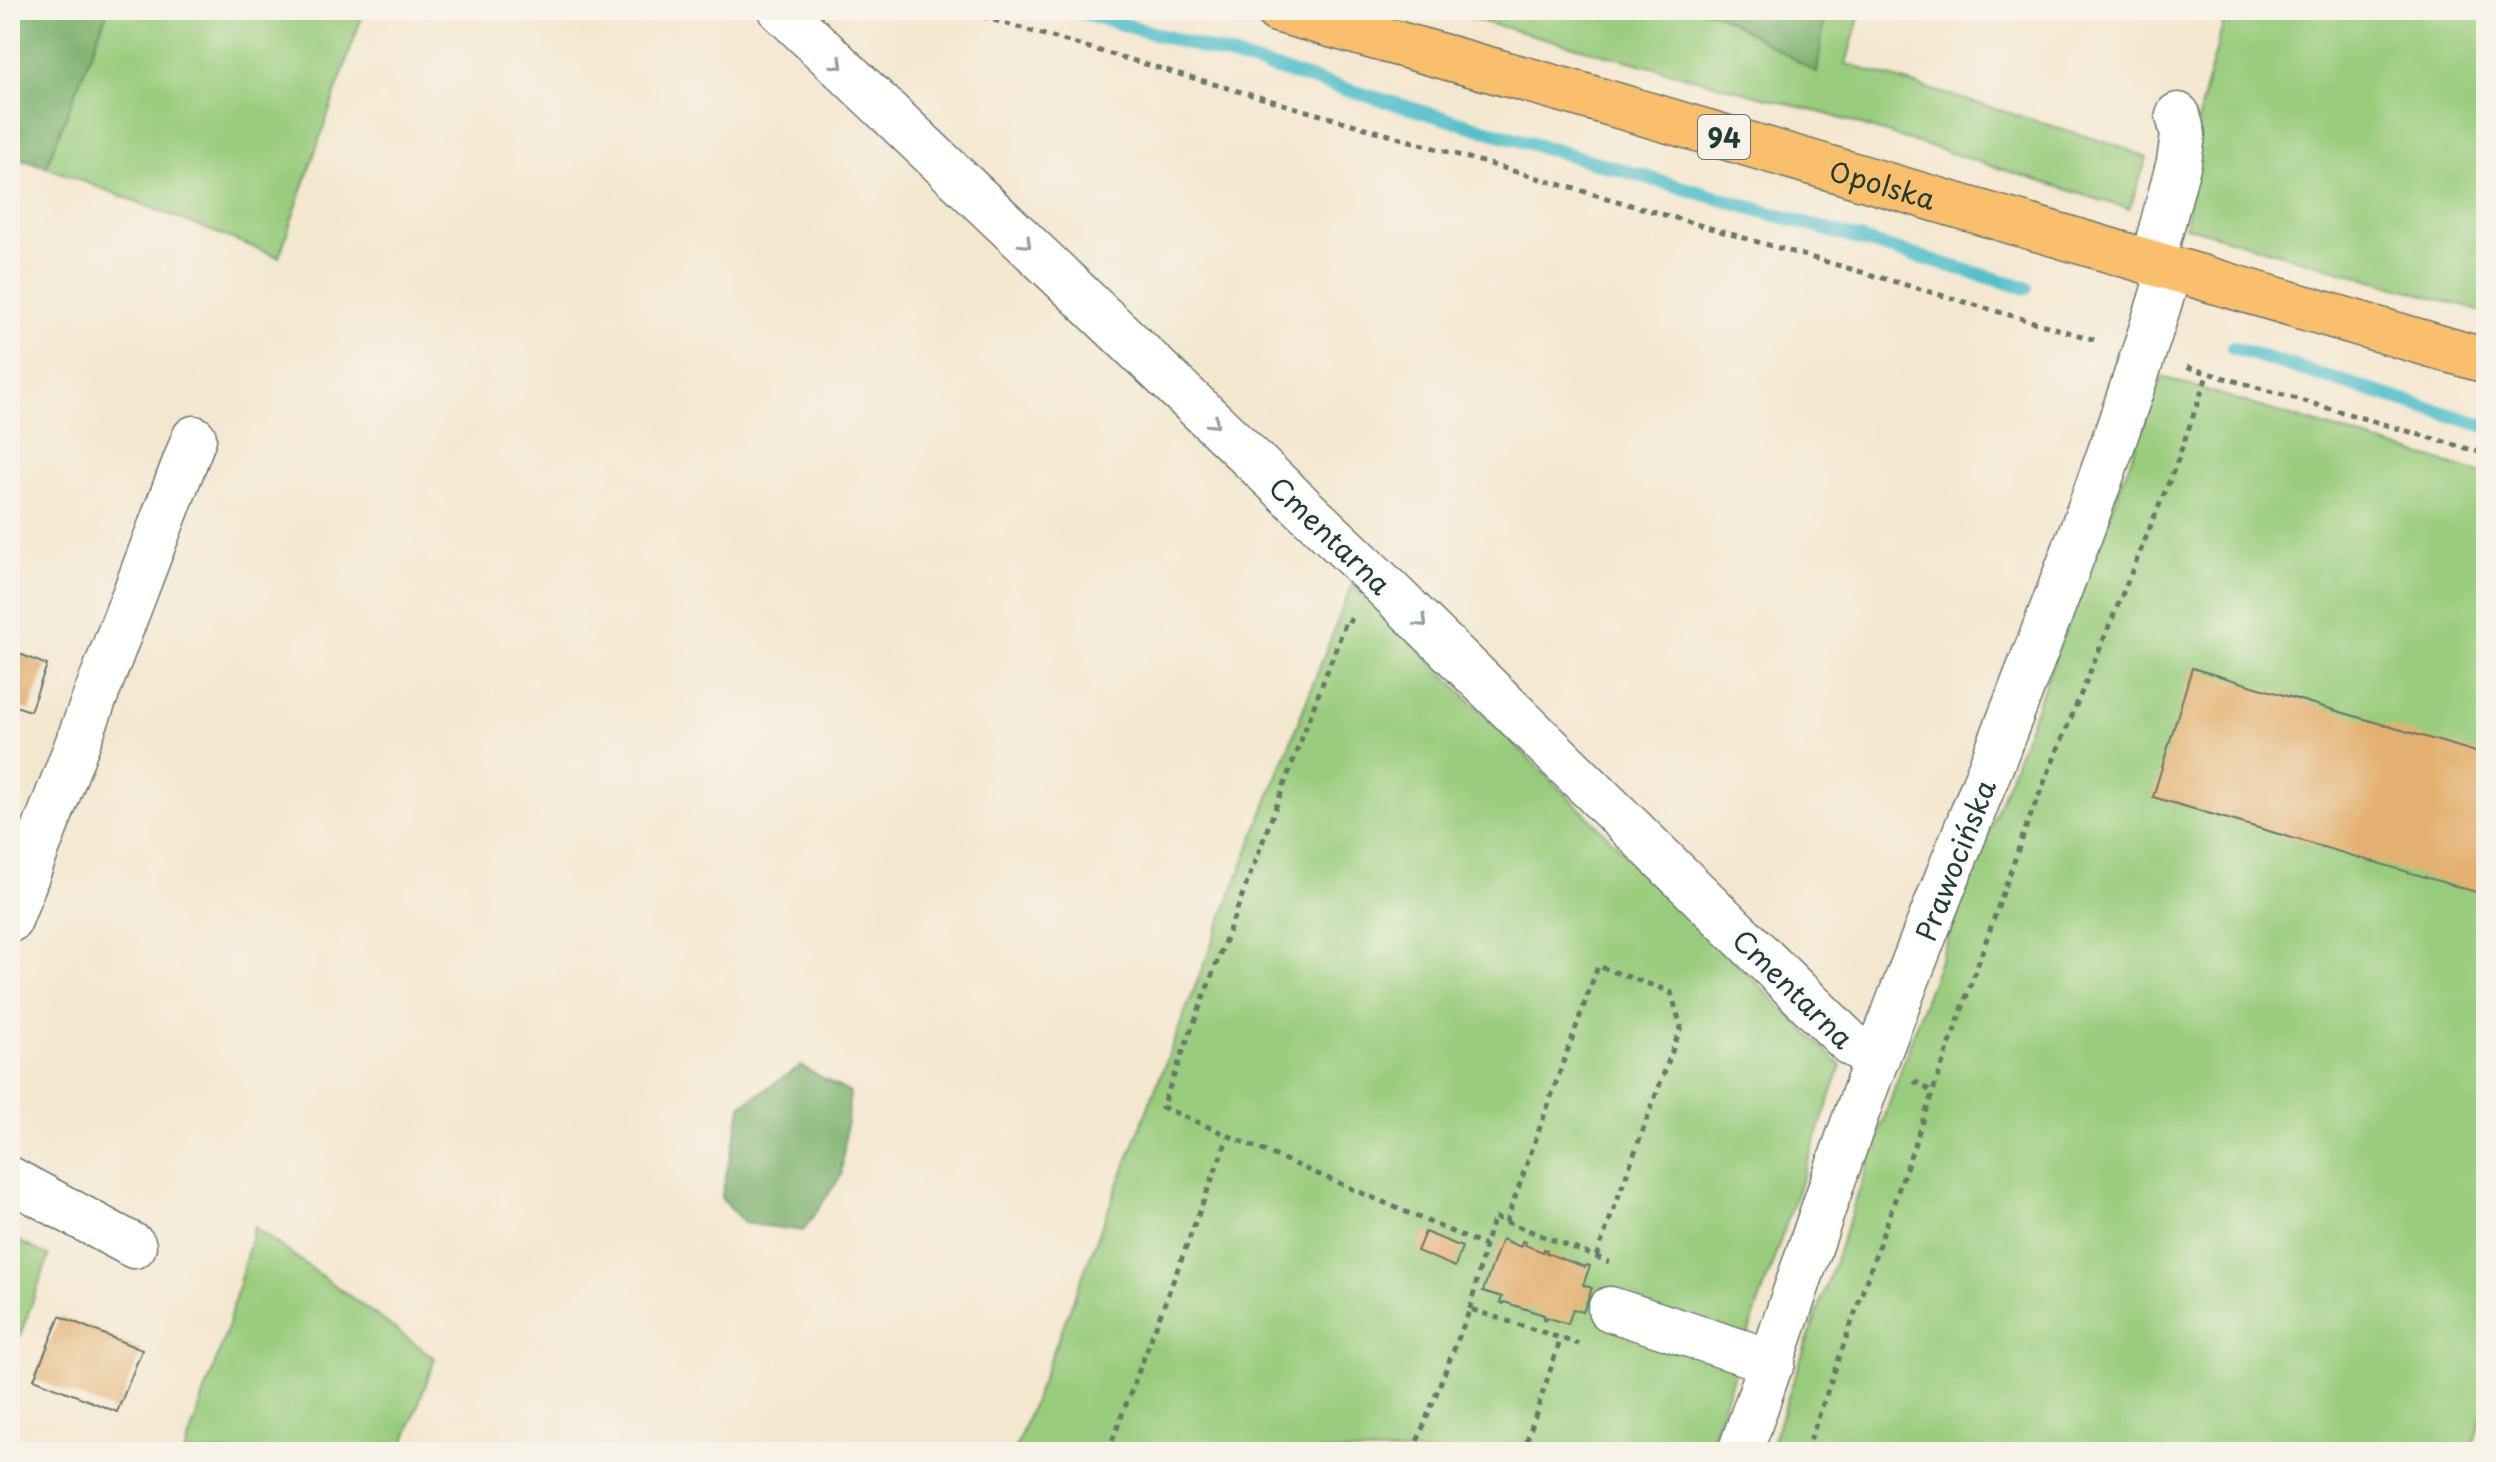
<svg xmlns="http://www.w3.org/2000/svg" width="2496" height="1462" viewBox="0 0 2496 1462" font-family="'Playpen Sans',sans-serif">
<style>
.green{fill:#99cc7d;stroke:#5c8458;stroke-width:2}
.forest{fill:#7ab06c;stroke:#4c7650;stroke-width:2}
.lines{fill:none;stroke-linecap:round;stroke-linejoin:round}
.stream{stroke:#52c0ca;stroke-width:14}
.building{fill:#e3b070}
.minor-casing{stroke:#6a786b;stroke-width:47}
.major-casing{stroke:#6a786b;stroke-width:47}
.path{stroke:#6a786b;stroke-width:5;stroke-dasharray:6 6;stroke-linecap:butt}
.minor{stroke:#fff;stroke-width:44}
.major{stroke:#f9bf6d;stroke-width:44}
.oneway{stroke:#8f9e9a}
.labels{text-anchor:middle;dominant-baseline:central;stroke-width:8;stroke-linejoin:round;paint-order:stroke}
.shield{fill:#f7f3e8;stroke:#60746a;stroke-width:2}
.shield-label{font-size:26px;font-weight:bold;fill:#1f3d34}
.street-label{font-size:28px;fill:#1f3d34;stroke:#f7f3e8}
</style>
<rect width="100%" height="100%" fill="#f7f3e8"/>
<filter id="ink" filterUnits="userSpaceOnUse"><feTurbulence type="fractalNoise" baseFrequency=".0125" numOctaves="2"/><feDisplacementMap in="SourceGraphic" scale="16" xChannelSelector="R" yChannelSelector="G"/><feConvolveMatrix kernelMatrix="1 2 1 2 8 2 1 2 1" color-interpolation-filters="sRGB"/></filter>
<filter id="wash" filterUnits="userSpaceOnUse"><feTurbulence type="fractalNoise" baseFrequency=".006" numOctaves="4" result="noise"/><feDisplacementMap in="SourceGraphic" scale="32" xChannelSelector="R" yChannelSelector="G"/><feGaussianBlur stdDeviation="1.8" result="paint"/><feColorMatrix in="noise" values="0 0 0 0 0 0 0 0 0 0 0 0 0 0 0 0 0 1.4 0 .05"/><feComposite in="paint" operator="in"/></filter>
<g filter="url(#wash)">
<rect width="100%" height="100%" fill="#f4e7d0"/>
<path class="green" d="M108,10H364L279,257L46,167Z
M1440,10H1861L1846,64L2119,146L2147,158L2129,209L1826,114Z
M2227,10H2486V313L2185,226L2201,105Z
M2162,377L2486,475V1402L2471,1452H1769L1926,997Z
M1352,584L1841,1066L1707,1452H1014Z
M254,1227L435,1358L401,1452H184L225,1336Z
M10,1237L49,1256L10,1363Z"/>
<path class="forest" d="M10,10H108L46,167L10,155Z
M1703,10H1810L1824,22L1817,73L1714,12Z
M801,1066L850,1093L841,1176L803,1231L744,1223L721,1198L742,1105Z"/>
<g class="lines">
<path class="stream" d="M1074,10L2026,288
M2233,348L2486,426"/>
</g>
<g id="blocks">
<path class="building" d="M10,650L47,665L30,711L10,704Z
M2192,668L2486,755V895L2153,797Z
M1425,1232L1462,1247L1455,1267L1417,1251Z
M1502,1239L1521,1247L1522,1241L1526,1242L1525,1245L1543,1252L1544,1249L1547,1250L1546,1253L1585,1267L1586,1265L1590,1266L1583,1285L1592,1288L1583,1312L1573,1309L1568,1324L1546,1317L1545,1320L1543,1319L1544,1315L1504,1302L1503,1304L1500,1302L1502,1297L1483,1291Z
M60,1316L142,1350L117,1412L34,1379Z"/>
</g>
</g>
<g filter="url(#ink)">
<use href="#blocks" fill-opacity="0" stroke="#6a786b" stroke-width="2"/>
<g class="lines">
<g class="minor-casing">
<g id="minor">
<path id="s1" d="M781,10L1360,562L1850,1043L1877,1059"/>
<path d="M2152,264L2179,162L2183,135L2178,115"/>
<path d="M10,920L194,438"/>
<path d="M10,1179L134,1246"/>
<path d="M1610,1309L1773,1362"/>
<path id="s2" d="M1740,1452C1787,1321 1828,1188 1877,1058C1976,796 2089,538 2170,269"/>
</g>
</g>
<g class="major-casing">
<g id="major">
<path id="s3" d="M1277,10L1578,94L2486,361"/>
</g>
</g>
<path class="path" d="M959,10L2099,341
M2187,367L2486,454
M1353,622L1347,619L1162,1107L1485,1246
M1914,1081L1934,1093
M1506,1222L1598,966L1671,992L1681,1027L1596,1257
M1470,1309L1485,1246L1494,1217L1609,1262
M1108,1452L1228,1137
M1413,1452L1470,1309L1579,1344
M1523,1452L1561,1338
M1806,1452L2029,819L2176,465L2208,373"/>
<use href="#minor" class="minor"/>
<use href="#major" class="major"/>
</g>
<defs><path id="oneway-chevron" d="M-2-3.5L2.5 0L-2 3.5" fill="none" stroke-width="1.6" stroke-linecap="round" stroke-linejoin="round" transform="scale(2)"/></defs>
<g class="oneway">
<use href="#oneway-chevron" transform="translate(838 64) rotate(44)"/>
<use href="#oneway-chevron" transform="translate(1026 243) rotate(44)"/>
<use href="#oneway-chevron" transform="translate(1214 423) rotate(44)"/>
<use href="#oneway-chevron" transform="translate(1422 622) rotate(44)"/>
</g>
</g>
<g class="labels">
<rect class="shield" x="1698" y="115" width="52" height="44" rx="6"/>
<g class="shield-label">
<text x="1724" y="137">94</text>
</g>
<g class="street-label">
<text stroke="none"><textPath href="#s3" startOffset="630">Opolska</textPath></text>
<text stroke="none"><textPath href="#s1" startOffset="760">Cmentarna</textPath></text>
<text stroke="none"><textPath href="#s2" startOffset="630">Prawocińska</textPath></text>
<text stroke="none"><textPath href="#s1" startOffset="1408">Cmentarna</textPath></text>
</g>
</g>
<rect width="2496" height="1462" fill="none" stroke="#f7f3e8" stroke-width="40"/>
</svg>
